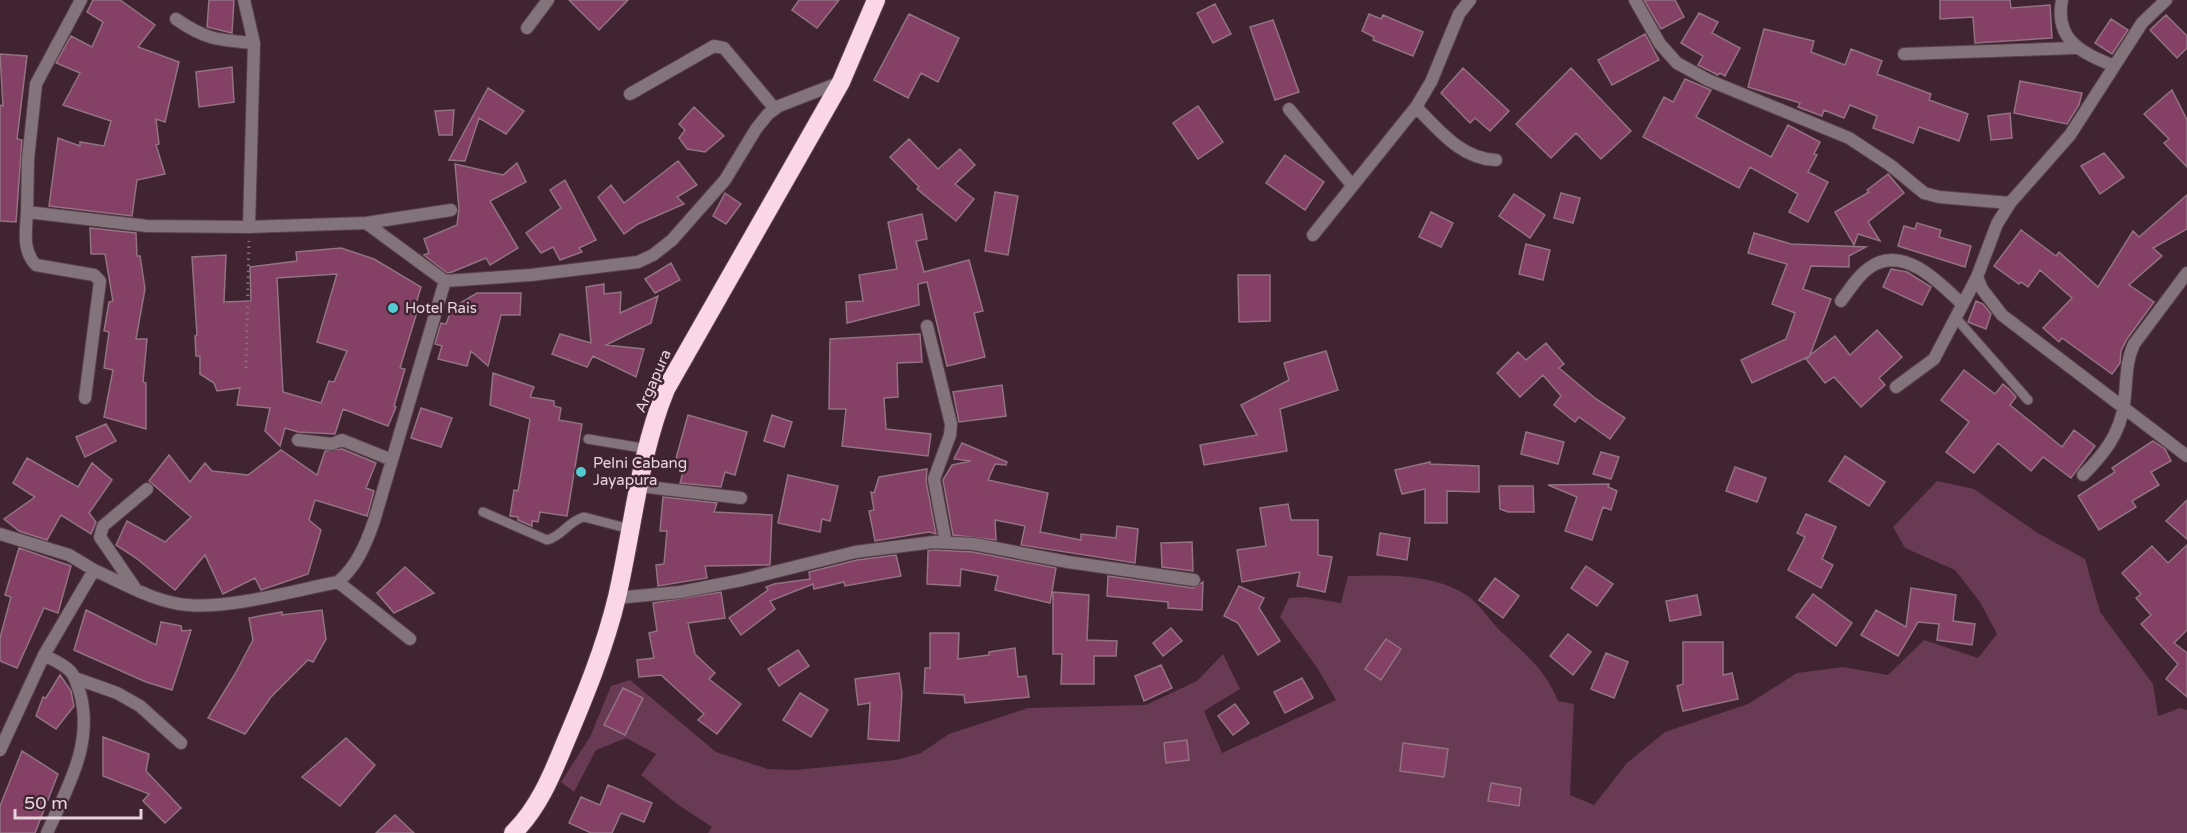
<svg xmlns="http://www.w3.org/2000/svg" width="2187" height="833" viewBox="0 0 2187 833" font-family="'Varela Round',sans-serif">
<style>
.green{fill:#693a53}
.building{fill:#844165;stroke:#937282;stroke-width:1.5;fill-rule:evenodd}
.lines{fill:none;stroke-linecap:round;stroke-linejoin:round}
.lane-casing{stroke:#5b404d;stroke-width:11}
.street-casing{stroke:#5b404d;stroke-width:14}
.highway-casing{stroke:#5b404d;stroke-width:20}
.path{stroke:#88707c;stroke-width:3;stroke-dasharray:1.5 4.5;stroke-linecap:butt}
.lane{stroke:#83747b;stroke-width:9}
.street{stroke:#83747b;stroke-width:12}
.highway{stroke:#fbd6e7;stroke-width:18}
.poi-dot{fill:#52ccd1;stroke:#402432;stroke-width:2}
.labels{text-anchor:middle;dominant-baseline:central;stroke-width:5;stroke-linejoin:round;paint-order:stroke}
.poi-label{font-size:15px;fill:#e6d3dc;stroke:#402432;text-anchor:start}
.street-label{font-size:15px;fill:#e6d3dc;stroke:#402432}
</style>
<rect width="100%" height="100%" fill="#402432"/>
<path class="green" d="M1937,481L1974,489L2036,532L2085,559L2100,612L2153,684L2158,716L2180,708L2187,710V833H708L712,827L677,804L641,775L656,754L626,738L596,750L574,792L561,782L590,737L611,686L630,680L716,752L768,769L795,770L896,760L921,753L949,734L1028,708L1146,705L1197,681L1223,654L1240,689L1204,711L1222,753L1336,700L1318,669L1280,617L1289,598L1306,597L1341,603L1348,576C1387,575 1430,573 1465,594C1481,604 1492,625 1507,637C1527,655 1548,674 1558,701L1574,704L1570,795L1594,805L1627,763L1665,732L1748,704L1797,673L1843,667L1888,675L1924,640L1978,658L1997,634L1980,602L1955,570L1905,548L1893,527Z"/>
<path class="building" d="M93,0H120L155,25L138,47L179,62L165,122L156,119L159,144L156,145L165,174L137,180L132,216L49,206L58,138L80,146V142L104,146L111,121L63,105L80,73L56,63L71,36L92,47L103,22L87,12Z
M209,0H234L232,33L207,27Z
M569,0H628L599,30Z
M799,0H839L817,28L792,10Z
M1644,0H1675L1684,17L1661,29Z
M1940,0H2010L2011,8L2050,5L2052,38L1975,43L1973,17L1940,19Z
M1215,4L1231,34L1213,43L1197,13Z
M1699,13L1718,22L1712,33L1740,48L1725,76L1720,73L1718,75L1698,65L1703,56L1681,43Z
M909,14L959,38L938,82L921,73L908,98L874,80Z
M1369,14L1381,19L1383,15L1423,32L1413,56L1373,40L1374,37L1362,31Z
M2166,15L2187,36V48L2177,58L2150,30Z
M2111,19L2128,30L2112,54L2095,43Z
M1273,20L1299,92L1275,100L1250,27Z
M1764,29L1814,41L1811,52L1845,65L1851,49L1882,61L1877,74L1931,94L1929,100L1968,114L1959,141L1919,127L1913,143L1873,128L1877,116L1850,105L1844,118L1824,110L1822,116L1798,107L1800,103L1748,87Z
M1645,34L1659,60L1612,85L1598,60Z
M0,54L27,56L17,139L22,140L16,222L0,221V105L3,106Z
M232,67L234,102L199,107L196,72Z
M1463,68L1509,111L1490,131L1475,118L1470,123L1441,93Z
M1571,68L1631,131L1601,159L1576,133L1551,158L1516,124Z
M1685,79L1711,90L1696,117L1771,157L1788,125L1820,142L1814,154L1817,155L1808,172L1828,182L1808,222L1789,212L1798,194L1750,167L1739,188L1643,137L1664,97L1673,102Z
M2020,81L2082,93L2079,105L2067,124L2014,113Z
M488,88L524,111L506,134L479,118L465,161L449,160Z
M2172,90L2187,120V167L2164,143L2169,139L2144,114Z
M1198,106L1223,142L1198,159L1173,123Z
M694,107L724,136L705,152L687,149L679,138L685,130L679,124Z
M454,110L452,135H439L435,111Z
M2010,113L2012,138L1991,140L1988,116Z
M909,139L938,169L960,149L975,165L955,184L974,199L956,221L917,189L919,187L890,157Z
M2104,153L2124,177L2100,194L2081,166Z
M1285,155L1324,182L1305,210L1266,183Z
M678,161L697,185L677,197L684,204L638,224L624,234L598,197L611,185L624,203Z
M517,163L526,182L490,201L518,248L490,265L486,258L452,272L447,273L424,255L429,253L424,239L457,225L459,209L455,164L503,175Z
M1888,174L1904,193L1868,222L1880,241L1858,234L1854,245L1835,212L1869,192L1867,190Z
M565,180L596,240L579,248L582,252L560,260L553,247L541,253L526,233L561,208L550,190Z
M995,192L1018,196L1008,255L985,251Z
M725,193L741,204L726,224L713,216Z
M1561,193L1580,198L1573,223L1554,218Z
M1514,194L1545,215L1530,238L1499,216Z
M2187,195V229L2153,248L2162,256L2129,285L2154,302L2127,339L2121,351L2120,363L2112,374L2062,338L2059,342L2043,328L2072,298L2040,270L2028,287L2021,282L2019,284L1994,266L2021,230L2056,256L2059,252L2098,287L2133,231L2139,237Z
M1431,212L1453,223L1441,247L1419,237Z
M922,214L927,239L916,241L924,272L969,260L983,311L974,313L985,357L947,366L927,282L918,284L919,305L847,323L846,302L863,301L859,275L897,269L888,222Z
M1917,223L1941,230L1939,237L1971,246L1965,267L1898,246L1904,226L1915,229Z
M90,228L136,233L137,256H140L145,289L136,339H147L143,382L146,383V429L104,417L113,370L104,368L109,332L104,331L109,302L113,301L105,254H91Z
M1754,233L1791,244L1866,247L1849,256V267L1811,266L1803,289L1831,299L1810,355L1835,336L1850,355L1877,330L1902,357L1879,378L1885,385L1861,407L1834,377L1825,383L1806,359L1810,356L1752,383L1741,360L1786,339L1795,313L1772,304L1787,264L1748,253Z
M1526,244L1550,250L1543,280L1519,274Z
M341,248L374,259L421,287L414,310L417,312L400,368L405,369L394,406L396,407L388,426L343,409L335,434L298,432L285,428L280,446L265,431L270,408L237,405L240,388L217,391L214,383L200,374V356H196L195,336L197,335L192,257L226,255L224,302L251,301L250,267L297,261L296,252ZM337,274L317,342L347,351L334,382L329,381L321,403L283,392L277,278Z
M671,263L680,280L655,293L645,279Z
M1891,269L1907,272L1931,287L1922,305L1883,287Z
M1238,275H1270V321L1239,322Z
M604,284V294L621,292L620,313L658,296L651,323L606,345L644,349L636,377L593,356L587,367L552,354L560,334L591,343L586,287Z
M477,293H521L520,315H501L488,366L471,351L467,366L438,359L442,346L435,344L441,323L446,324L452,308Z
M1976,301L1983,304L1991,314L1986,329L1968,322Z
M920,334L922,362L897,363L898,397L884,398L886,429L931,434L928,456L842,446L846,409H829L830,339Z
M1546,343L1564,364L1559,368L1596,399L1625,418L1610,439L1579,417L1575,422L1554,405L1561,396L1543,375L1520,397L1497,373L1518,352L1526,360Z
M1326,351L1338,390L1280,409L1287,451L1204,465L1200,445L1257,435L1241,405L1289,380L1284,363Z
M1964,370L1995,394L2003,384L2010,390L2016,397L2010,405L2062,447L2074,430L2095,446L2071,478L2043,457L2031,471L1998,443L1974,473L1946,452L1969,422L1941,400Z
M493,373L534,387L530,397L554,401V406L561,408L559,420L582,424L567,516L540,512L538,522L532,521V526L518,520V517L510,516L514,490L518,491L530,419L490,405Z
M1002,385L1006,416L959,422L953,392Z
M421,408L452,418L441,447L411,438Z
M688,415L747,432L735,475L725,472L721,487L680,483L685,465L675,462Z
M772,415L792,422L784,447L764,441Z
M106,424L116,441L85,457L76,437Z
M1526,432L1564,442L1558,464L1521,454Z
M2153,441L2165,449L2171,461L2151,472L2159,485L2132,501L2136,507L2099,530L2078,496L2115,472L2112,468Z
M962,443L1007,462L1006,465L995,464L988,480L1048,493L1040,532L1081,540V534L1116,538L1117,526L1138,529L1135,563L1021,545L1025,526L995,520L996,540L953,535L943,480L952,465L971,461L954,459Z
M342,449L376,463L366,488L374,491L367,516L315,500L309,520L321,530L308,574L261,590L255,578L223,594L205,555L175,590L136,558L116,545L127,521L165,542L191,517L149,481L169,455L190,482L205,463L212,471L248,475L281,450L317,475L325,451Z
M1601,452L1619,457L1611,479L1593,474Z
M1845,456L1885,482L1869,506L1829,481Z
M27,458L78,487L92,463L112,480L89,513L96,522L91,534L61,515L47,540L19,531L4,519L35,497L13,483Z
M1430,462V464L1479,466V492L1447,491V523H1425V489L1402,494L1395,470Z
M1735,467L1766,478L1757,502L1726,491Z
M927,469L926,481L936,534L929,532L875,541L869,511L874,510L871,492L874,493L879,477Z
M788,475L838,486L830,521L822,519L820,532L778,523Z
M1609,484L1608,487L1617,491L1611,510L1603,507L1592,540L1565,531L1577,497L1548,485Z
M1499,486H1533L1534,512H1508L1500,509Z
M663,497L717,503L714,512L772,515L770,565L705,566L707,578L658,586L656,565L664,564L667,531H660Z
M2187,500V539L2166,521Z
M1288,504L1291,520H1318V555L1332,557L1325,592L1297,586L1300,572L1242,582L1237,550L1266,546L1260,508Z
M1806,514L1836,527L1822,559L1833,565L1821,588L1788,570L1805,537L1797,533Z
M1380,533L1410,538L1407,560L1377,555Z
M1192,542L1193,571L1162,567L1161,543Z
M2187,545V630L2174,643L2187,653V697L2166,679L2178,664L2141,624L2151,615L2136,598L2141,594L2122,573L2152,546L2168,563Z
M19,548L71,566L58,613L44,608L17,668L0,661V638L11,597L5,595Z
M934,550L973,552L1056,568L1050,603L995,590L998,576L961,569L960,586L927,584L928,551Z
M896,555L901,576L845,586L844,582L814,589L813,584L770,601L775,609L741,635L729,618L768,590L766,587L774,584L810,579L809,572L857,560Z
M1586,566L1613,584L1597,606L1571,588Z
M405,567L434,593L394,613L377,593Z
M1108,576L1193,588L1203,582L1202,610L1168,608V602L1107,596Z
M1495,578L1519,596L1503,618L1479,600Z
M1239,586L1264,598L1259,608L1280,641L1258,655L1238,623L1224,616Z
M1911,588L1956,595L1953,621L1975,624L1972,645L1937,640L1939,624L1918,622L1898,656L1861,635L1876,610L1906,627Z
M721,592L725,618L688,623L695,654L715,673L709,679L741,704L717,734L698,720L704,714L661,675L639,677L637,660L654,658L649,633L657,631L653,603Z
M1053,592L1089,595L1087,640L1117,641L1116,656H1094V684H1061L1062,654H1053Z
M1813,594L1852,623L1836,646L1796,617Z
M1697,595L1701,615L1670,621L1666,601Z
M86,610L156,645L161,622L181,626L182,631L191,630L172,690L146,682L74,650Z
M322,610L326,639L313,662L308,660L271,697L245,734L208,718L235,674L253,640L249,618L282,612V615Z
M1171,628L1182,641L1163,656L1153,643Z
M930,633H959L958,659L989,655V652L1015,648L1018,677L1026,676L1029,697L965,703L964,695L924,693L925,668H930Z
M1568,634L1591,652L1573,675L1550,656Z
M1386,639L1401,649L1381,680L1365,669Z
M1683,642H1723V675L1732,673L1738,699L1683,711L1677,686L1683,684Z
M798,650L809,666L779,686L768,669Z
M1606,653L1628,662L1614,698L1591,689Z
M1161,665L1172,688L1144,701L1135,676Z
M899,673L902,693L899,741L868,739L870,703L858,705L855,679Z
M60,675L71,691L74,706L56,729L36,716L43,697L46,698Z
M1302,678L1313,698L1285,713L1274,692Z
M623,688L643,698L625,735L604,725Z
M800,693L828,710L811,737L783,720Z
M1235,704L1249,723L1233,735L1218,716Z
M103,737L149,754L146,771L181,808L165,823L143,801L149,794L103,776Z
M346,738L375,765L340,806L302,777Z
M1187,740L1189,760L1166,763L1164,743Z
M1403,743L1448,749L1444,777L1400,771Z
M22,751L58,774L35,833H0V806Z
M1491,783L1521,788L1519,806L1488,801Z
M608,785L652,803L644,822L621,813L612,833H591L569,823L581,797L600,805Z
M395,815L414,833H376Z"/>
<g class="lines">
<g class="lane-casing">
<path id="lane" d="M1955,317L2028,400
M588,439L648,449
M483,512L547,540C563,536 568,521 584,517L630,529"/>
</g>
<g class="street-casing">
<path id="street" d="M244,0L254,43L249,227
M1635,0L1660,44L1677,63L1708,80L1849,138L1890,165L1924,193L1939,197L2010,203
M2062,0C2054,41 2083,53 2114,66
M2166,0L2142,23L2070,135L2010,203L1997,224L1977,277L1982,289L2002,315L2187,456
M176,19C206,40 219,40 254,43
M527,28L548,0
M1904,54L2075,48
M630,94L714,46L724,48L775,109
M1416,107C1439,130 1461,159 1496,160
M1289,109L1352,185
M27,212L28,159L36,84L81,0
M366,223L445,281L531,275L638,262L653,255L672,240L725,180L756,129L768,114L779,106L841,82
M1313,235L1416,107L1431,82L1459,14L1470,0
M1841,301C1850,289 1859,274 1872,266C1905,245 1942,285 1962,304
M927,326L951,424L950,435L934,479L946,543
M1896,387L1934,359L1977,277
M85,398L100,281L94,275L36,265C22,251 26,231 27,212L147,226L249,227L366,223L451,210
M298,440L332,444L342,440L392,460
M2083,475C2104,454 2120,434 2124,404C2127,383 2125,363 2134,344L2187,273
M639,486L741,498
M0,534L69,555L94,570
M338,582L410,639
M135,588L100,537L103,526L147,489
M616,598L680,592L742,580L855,552L934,542L974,544L1068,562L1194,580
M44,655C53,660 64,664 71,672C76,678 77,686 80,693C94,744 67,788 47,833
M75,678L117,693L140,706L181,743
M0,750L44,655L94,570C123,583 156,603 188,605C230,609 296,590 338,582C357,566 366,544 374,521L445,281"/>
</g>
<g class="highway-casing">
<path id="highway" d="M513,833C538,809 552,775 565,743C585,696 605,647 617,597C633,528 639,455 666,389L841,82L876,0"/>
</g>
<path class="path" d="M246,368L249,241"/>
<use href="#lane" class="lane"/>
<use href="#street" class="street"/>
<use href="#highway" class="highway"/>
</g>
<g class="poi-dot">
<circle cx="393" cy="308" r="6"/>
<circle cx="581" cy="472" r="6"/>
</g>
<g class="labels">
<g class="poi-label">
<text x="405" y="308">Hotel Rais</text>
<text x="593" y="463">Pelni Cabang<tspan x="593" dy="17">Jayapura</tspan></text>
</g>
<g class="street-label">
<text transform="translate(653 381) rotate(-66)">Argapura</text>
</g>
</g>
<path d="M15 809v9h126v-9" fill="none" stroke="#e6d3dc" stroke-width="3"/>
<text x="24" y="809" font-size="18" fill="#e6d3dc" stroke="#402432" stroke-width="4.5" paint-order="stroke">50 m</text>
</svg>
